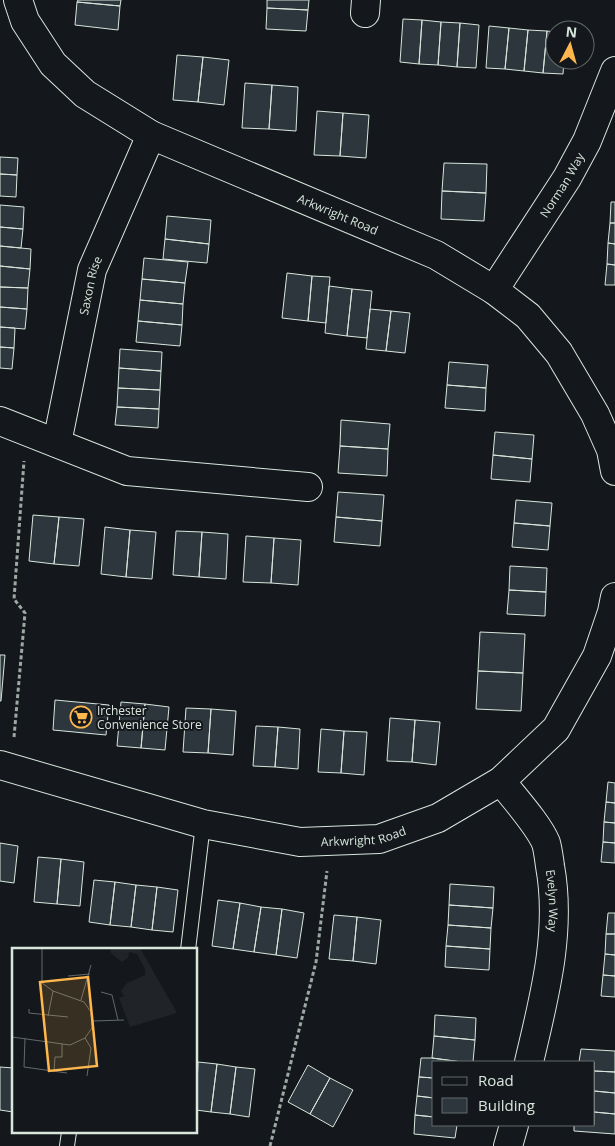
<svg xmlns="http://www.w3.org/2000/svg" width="615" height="1146" viewBox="0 0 615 1146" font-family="'Open Sans',sans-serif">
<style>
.building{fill:#2c363c;stroke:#d8e6dc}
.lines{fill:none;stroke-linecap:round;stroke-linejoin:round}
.lane-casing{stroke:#d8e6dc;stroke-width:16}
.street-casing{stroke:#d8e6dc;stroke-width:30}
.path{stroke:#9da8a2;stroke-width:3;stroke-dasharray:4 2.5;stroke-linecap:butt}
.lane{stroke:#14181c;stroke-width:14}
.street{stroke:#14181c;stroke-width:28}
.labels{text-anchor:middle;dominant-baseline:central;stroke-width:4;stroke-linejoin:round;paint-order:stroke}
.street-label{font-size:12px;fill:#d8e6dc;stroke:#14181c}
.poi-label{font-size:12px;fill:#d8e6dc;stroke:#14181c;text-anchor:start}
.inset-road{fill:none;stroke:#626a69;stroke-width:1}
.view{fill:#ffb74d;fill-opacity:0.15;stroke:#ffb74d;stroke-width:2.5}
.inset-edge{fill:none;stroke:#d8e6dc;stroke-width:2.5}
</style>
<rect width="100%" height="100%" fill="#14181c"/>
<path class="building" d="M78,0H121L120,6L77,2Z
M267,0H309L308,10L267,8Z
M77,2L120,6L118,30L75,25Z
M267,8L308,10L306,31L266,29Z
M403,19L422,20L419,64L400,62Z
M422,20L441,22L438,65L419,64Z
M441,22L460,23L457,67L438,65Z
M460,23L479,25L476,68L457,67Z
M489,26L509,28L505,69L486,68Z
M509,28L528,30L524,71L505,69Z
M528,30L547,31L543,73L524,71Z
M547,31L555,32V60H564L563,74L543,73Z
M177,55L203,57L198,102L173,100Z
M203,57L229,60L224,105L198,102Z
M245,83L272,85L269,129L242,128Z
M272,85L298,87L296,131L269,129Z
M317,111L343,113L340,156L314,155Z
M343,113L369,115L366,158L340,156Z
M0,157L18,158L17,175L0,174Z
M444,163L487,164L486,193L442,191Z
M0,174L17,175L16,197L0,196Z
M442,191L486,193L484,221L441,219Z
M611,202H615V223H610Z
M0,205L24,207L23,229L0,227Z
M167,216L211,220L209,244L165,239Z
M610,223H615V244L608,243Z
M0,227L23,229L21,248L0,246Z
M165,239L209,244L207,263L163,259Z
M608,243L615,244V265L607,264Z
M0,246L31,249L30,269L0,266Z
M144,258L188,262L185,283L142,279Z
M607,264L615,265V285H605Z
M0,266L30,269L28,288L0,287Z
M287,273L312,276L308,321L282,318Z
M312,276L330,277L326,323L308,321Z
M142,279L185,283L183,304L140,300Z
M329,286L352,289L347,336L325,333Z
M0,287L28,288L27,309L0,307Z
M352,289L372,291L367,338L347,336Z
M140,300L183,304L182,325L138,321Z
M0,307L27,309L25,329L0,327Z
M370,309L391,311L386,351L366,349Z
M391,311L410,313L405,353L386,351Z
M138,321L182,325L180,346L136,342Z
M0,327L15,328L14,348L0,347Z
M0,347L14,348L12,369L0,368Z
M120,349L162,352L161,371L119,368Z
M449,362L488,365L486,388L447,385Z
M119,368L161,371L160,390L118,388Z
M447,385L486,388L485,411L445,408Z
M118,388L160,390L159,409L117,407Z
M117,407L159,409L158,428L115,425Z
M341,420L390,424L388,449L340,446Z
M495,432L534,435L532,459L493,455Z
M340,446L388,449L387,476L338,473Z
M493,455L532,459L530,482L491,479Z
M338,492L384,495L382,521L336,517Z
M516,500L552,503L550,526L514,523Z
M33,515L59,517L54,564L29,561Z
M59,517L84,519L79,566L54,564Z
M336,517L382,521L380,546L334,542Z
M514,523L550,526L548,550L512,547Z
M105,527L130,530L126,577L101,574Z
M130,530L156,532L152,579L126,577Z
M176,531L202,532L199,577L173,575Z
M202,532L228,534L226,579L199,577Z
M246,536L274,538L271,583L243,582Z
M274,538L301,540L298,585L271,583Z
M510,566L547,568L546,592L509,590Z
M509,590L546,592L545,616L507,614Z
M480,632L525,634L523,673L478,671Z
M0,655H5L1,701H0Z
M478,671L523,673L521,711L476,709Z
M55,700L109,705L106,735L53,730Z
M121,702L145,704L141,748L117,746Z
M145,704L169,707L165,750L141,748Z
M186,708L211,709L208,753L183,752Z
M211,709L236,711L233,755L208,753Z
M390,718L415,720L412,762L387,761Z
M415,720L440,722L436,765L412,762Z
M256,726L278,727L275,767L253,766Z
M278,727L300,729L298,769L275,767Z
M321,729L344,731L341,773L318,772Z
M344,731L367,732L364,775L341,773Z
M608,782L615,783V803L606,802Z
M606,802L615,803V823L604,822Z
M604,822L615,823V843L603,842Z
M603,842L615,843V863L601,862Z
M0,843L18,846L14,883L0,881Z
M38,857L61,859L57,904L34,902Z
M61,859L84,862L80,906L57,904Z
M94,880L115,882L110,925L89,922Z
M115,882L136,885L131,927L110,925Z
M450,884L494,887L493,908L449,905Z
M136,885L157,887L152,930L131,927Z
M157,887L178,890L173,932L152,930Z
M218,900L240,903L233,949L212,946Z
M240,903L261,907L254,952L233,949Z
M449,905L493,908L491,928L448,925Z
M261,907L282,909L276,955L254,952Z
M282,909L304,913L297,958L276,955Z
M608,913H615V934H606Z
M334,915L357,917L353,961L329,959Z
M357,917L381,920L376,964L353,961Z
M448,925L491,928L490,949L446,946Z
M606,934H615V955L605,954Z
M446,946L490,949L489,970L445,967Z
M605,954L615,955V976L603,975Z
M603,975L615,976V997L601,996Z
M435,1015L476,1018L475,1040L434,1036Z
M434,1036L475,1040L473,1062H462L432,1058Z
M581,1049L615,1051V1072L594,1071V1062H579Z
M421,1058H432L462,1062H434V1078L419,1077Z
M198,1062L217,1064L211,1112L196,1110Z
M217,1064L236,1067L230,1114L211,1112Z
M308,1065L330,1078L310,1114L288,1102Z
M0,1067L14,1068L13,1112L0,1110Z
M236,1067L255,1069L249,1117L230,1114Z
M594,1071L615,1072V1093L594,1091Z
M419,1077L434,1078V1098L417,1096Z
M330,1078L353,1090L333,1127L310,1114Z
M594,1091L615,1093V1114L594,1112Z
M417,1096L434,1098V1117L415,1115Z
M594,1112L615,1114V1134L574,1131V1125H594Z
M415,1115L434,1117V1125H457L455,1138L414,1134Z"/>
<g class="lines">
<g class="lane-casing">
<path id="lane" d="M188,950L203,824
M67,1146L69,1132"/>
</g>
<g class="street-casing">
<g id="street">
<path id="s1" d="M18,0L25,21L53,64L85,94L151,135L436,255L494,290L528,316L559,353L595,414L611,450L615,471"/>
<path d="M365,13L366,0"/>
<path id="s2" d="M494,290L567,178L587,141L615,71"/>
<path d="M0,421L127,471L308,487"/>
<path id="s3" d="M57,443L92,270L151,135"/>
<path id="s4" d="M0,765L203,824L300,842L379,839L438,818L501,781L556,729L597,656L612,612L615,597"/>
<path id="s5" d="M501,781C514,798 538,824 546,843C548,850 549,859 550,866C562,932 544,998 529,1062"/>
<path d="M508,1146L514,1125"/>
</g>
</g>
<path class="path" d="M14,737L25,613L14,599L24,461
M270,1146L316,962L327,871"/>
<use href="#lane" class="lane"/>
<use href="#street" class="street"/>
</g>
<defs>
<g id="supermarket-ring" transform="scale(1.125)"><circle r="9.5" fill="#14181c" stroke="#ffb74d" stroke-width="1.5"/><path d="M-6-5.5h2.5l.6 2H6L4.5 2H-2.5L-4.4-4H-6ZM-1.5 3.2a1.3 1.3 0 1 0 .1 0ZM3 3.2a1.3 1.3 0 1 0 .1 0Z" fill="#ffb74d"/></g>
</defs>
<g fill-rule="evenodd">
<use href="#supermarket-ring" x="81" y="717"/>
</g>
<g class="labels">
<g class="street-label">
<text stroke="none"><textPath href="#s2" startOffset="125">Norman Way</textPath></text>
<text stroke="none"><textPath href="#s1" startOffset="398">Arkwright Road</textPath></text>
<text stroke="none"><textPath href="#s3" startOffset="161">Saxon Rise</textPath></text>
<text stroke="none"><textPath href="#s4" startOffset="374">Arkwright Road</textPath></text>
<text stroke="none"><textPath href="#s5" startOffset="135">Evelyn Way</textPath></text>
</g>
<g class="poi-label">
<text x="97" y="710">Irchester<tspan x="97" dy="14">Convenience Store</tspan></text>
</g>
</g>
<g transform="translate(12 948)">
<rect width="185" height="185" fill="#14181c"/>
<path d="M98,0H128L165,65L118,79L107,50L112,48L109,43L115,35L133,27V21L125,6L117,4L116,10L110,14L99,5Z" fill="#202428"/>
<path class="inset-road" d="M56,28L78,26M89,44L100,47L106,72M69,52L79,17M17,61V65L56,69M36,68L41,43M81,73L112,72M0,89L58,97L73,90L80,80L79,64L72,54L41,43L30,35V0M13,90L12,119L55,125M73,90L79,100L75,128M42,124L43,109H50V96"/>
<path class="view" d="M76,29L85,118L37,123L28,34Z"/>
<rect width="185" height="185" class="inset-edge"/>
</g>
<rect x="432" y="1061" width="162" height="65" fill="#14181c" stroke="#626a69"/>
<rect x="442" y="1077" width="25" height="8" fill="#14181c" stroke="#626a69"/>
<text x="478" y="1086" font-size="15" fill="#d8e6dc">Road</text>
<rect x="442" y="1098" width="25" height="15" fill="#2c363c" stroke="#626a69"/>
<text x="478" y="1111" font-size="15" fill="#d8e6dc">Building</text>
<g transform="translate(570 45) rotate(6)"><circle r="24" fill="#14181c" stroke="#626a69"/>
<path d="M0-4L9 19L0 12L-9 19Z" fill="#ffb74d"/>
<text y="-8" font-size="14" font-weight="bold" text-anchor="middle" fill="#d8e6dc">N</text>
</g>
</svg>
